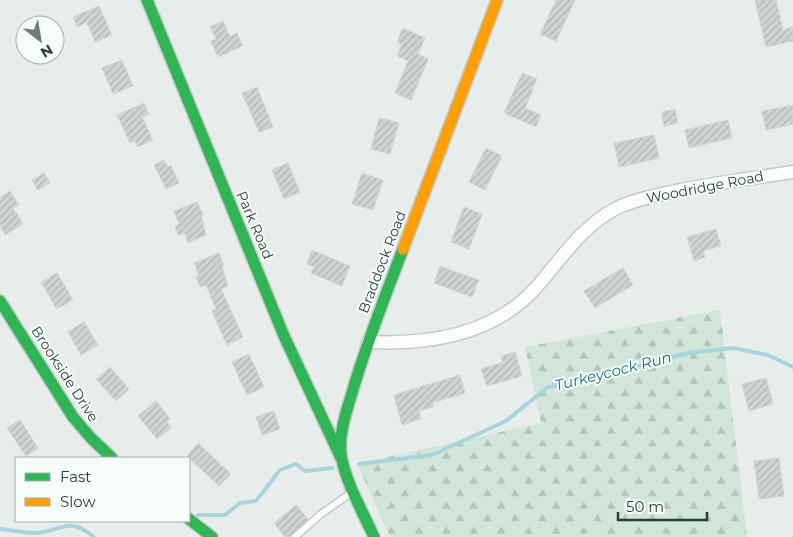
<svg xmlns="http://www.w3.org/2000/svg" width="793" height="537" viewBox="0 0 793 537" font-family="Montserrat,sans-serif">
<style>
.forest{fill:url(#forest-firs)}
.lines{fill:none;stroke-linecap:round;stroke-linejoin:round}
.stream{stroke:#a9d4db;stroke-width:4}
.building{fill:url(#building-hatch);stroke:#d1d6d4}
.lane-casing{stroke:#c5cac8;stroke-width:9}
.street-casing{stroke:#c5cac8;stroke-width:15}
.fast-casing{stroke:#c3cbc8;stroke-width:14}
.slow-casing{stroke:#c3cbc8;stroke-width:14}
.lane{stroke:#fcfcfc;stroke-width:6}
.street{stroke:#fcfcfc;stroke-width:12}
.fast{stroke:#30b455;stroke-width:11}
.slow{stroke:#ff9f0a;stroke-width:11}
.labels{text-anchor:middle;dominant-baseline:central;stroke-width:4;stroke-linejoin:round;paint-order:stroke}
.street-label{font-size:14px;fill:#24423a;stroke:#f7fbf9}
.water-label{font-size:15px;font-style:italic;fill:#1c6f80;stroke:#f7fbf9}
</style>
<defs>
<pattern id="forest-firs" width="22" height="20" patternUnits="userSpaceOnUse" patternTransform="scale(1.25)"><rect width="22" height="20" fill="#d1e6d8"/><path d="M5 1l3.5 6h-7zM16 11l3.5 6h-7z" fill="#b3c6ba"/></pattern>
<pattern id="building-hatch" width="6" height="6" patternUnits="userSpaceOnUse" patternTransform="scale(1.25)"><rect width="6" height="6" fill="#cfd4d2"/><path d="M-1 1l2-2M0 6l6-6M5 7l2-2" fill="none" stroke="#b2b7b5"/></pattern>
</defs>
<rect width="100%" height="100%" fill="#e8edeb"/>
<path class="forest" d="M720,310L747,537H390L357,464L541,423L525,347Z"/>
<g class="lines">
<path class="stream" d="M359,464L432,455L506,421L548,387L569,384L688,353L733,348L768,355L793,367
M198,515H225L240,503L256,501L280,470L296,464L305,471L333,468
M0,529C11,530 24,533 35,533C62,532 68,515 94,537"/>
</g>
<path class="building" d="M556,0H575L556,41L540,34Z
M755,0H776L783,30L793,27V41L766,47Z
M99,6L112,35L95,42L87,22L77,27L73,17Z
M223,21L230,37L237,33L242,46L218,57L211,41L216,39L210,27Z
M403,28L425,38L418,54L428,59L411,100L395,93L408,61L397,56L402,44L397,42Z
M122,60L133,86L113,94L102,68Z
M522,73L537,79L525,108L541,115L536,127L504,113Z
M257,87L273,127L259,132L242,93Z
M144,103L149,114L142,117L153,140L137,147L135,141L130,143L117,115Z
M793,105V124L766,130L762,111Z
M675,109L678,123L664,126L662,112Z
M379,118L399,123L390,154L371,149Z
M728,120L732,138L689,148L685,130Z
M654,135L659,158L619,167L614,143Z
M486,148L502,156L485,190L469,182Z
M164,160L168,167L171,166L179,183L166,189L154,165Z
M288,163L300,192L284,199L272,170Z
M44,173L50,183L38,190L32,180Z
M362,173L383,180L373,210L352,204Z
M10,191L19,205L13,208L23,224L5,235L0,226V197Z
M197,202L203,215L201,216L206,235L188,243L185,233L178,235L175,226L179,224L174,211Z
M464,207L482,214L469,249L451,242Z
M716,229L721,246L703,251L705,257L694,261L687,237Z
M312,250L350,266L342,286L311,273L314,267L307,264Z
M219,253L224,265L222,266L228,286L221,289L243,337L227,345L212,311L216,309L206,285L200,287L196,277L199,275L194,263Z
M440,266L479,280L472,297L434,283Z
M623,268L633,285L595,308L584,291Z
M57,273L73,300L57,309L41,282Z
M84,322L98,345L81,355L68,332Z
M515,352L522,376L487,386L481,369L503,362L501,356Z
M249,354L264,387L247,395L232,362Z
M110,367L129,389L116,401L96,379Z
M460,375L465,393L432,403L433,407L419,411L421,419L402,425L394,395Z
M766,378L773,404L749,411L742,384Z
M156,401L170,419L167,422L171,428L157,439L138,416Z
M274,411L280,429L262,435L256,417Z
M20,420L38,448L26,456L7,428Z
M198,443L231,474L219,486L187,456Z
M779,458L784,496L759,499L754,461Z
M296,505L308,519L289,537H285L274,523Z"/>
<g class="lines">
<g class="lane-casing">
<path id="lane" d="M295,537L321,514L351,493"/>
</g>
<g class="street-casing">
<path id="street" d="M368,342C431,345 498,334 540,283C563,256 583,226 615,209C630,201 646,198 662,194C705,184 749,179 793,172"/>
</g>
<g class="fast-casing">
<path id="fast" d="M147,0L284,336L341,458
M0,301L73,417L91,438L112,458
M189,519L212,537
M374,537C363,512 348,487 342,460C337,438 346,413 352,393C366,344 385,297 403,249"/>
</g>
<g class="slow-casing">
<path id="slow" d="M403,249L497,0"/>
</g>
<use href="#lane" class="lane"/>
<use href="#street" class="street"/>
<use href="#fast" class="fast"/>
<use href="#slow" class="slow"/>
</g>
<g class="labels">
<g class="street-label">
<text transform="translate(705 187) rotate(-11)">Woodridge Road</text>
<text transform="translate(255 225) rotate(67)">Park Road</text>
<text transform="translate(382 262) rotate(-69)">Braddock Road</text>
<text transform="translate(65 374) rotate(57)">Brookside Drive</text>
</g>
<g class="water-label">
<text transform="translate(613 371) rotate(-14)">Turkeycock Run</text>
</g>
</g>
<rect x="15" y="457" width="175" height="65" fill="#f7fbf9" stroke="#a3b1ad"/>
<rect x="25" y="473" width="25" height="8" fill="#30b455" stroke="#a3b1ad"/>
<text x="60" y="482" font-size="15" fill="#24423a">Fast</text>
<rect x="25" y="498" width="25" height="8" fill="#ff9f0a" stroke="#a3b1ad"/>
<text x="60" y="507" font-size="15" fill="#24423a">Slow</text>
<g transform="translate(40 40) rotate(149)"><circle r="24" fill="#f7fbf9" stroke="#a3b1ad"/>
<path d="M0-4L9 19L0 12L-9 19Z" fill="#697e78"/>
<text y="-8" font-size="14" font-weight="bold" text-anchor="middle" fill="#24423a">N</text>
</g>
<path d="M618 512v8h89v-8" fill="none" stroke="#24423a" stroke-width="2.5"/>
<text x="626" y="512" font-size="15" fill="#24423a" stroke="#f7fbf9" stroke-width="4" paint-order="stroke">50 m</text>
</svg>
